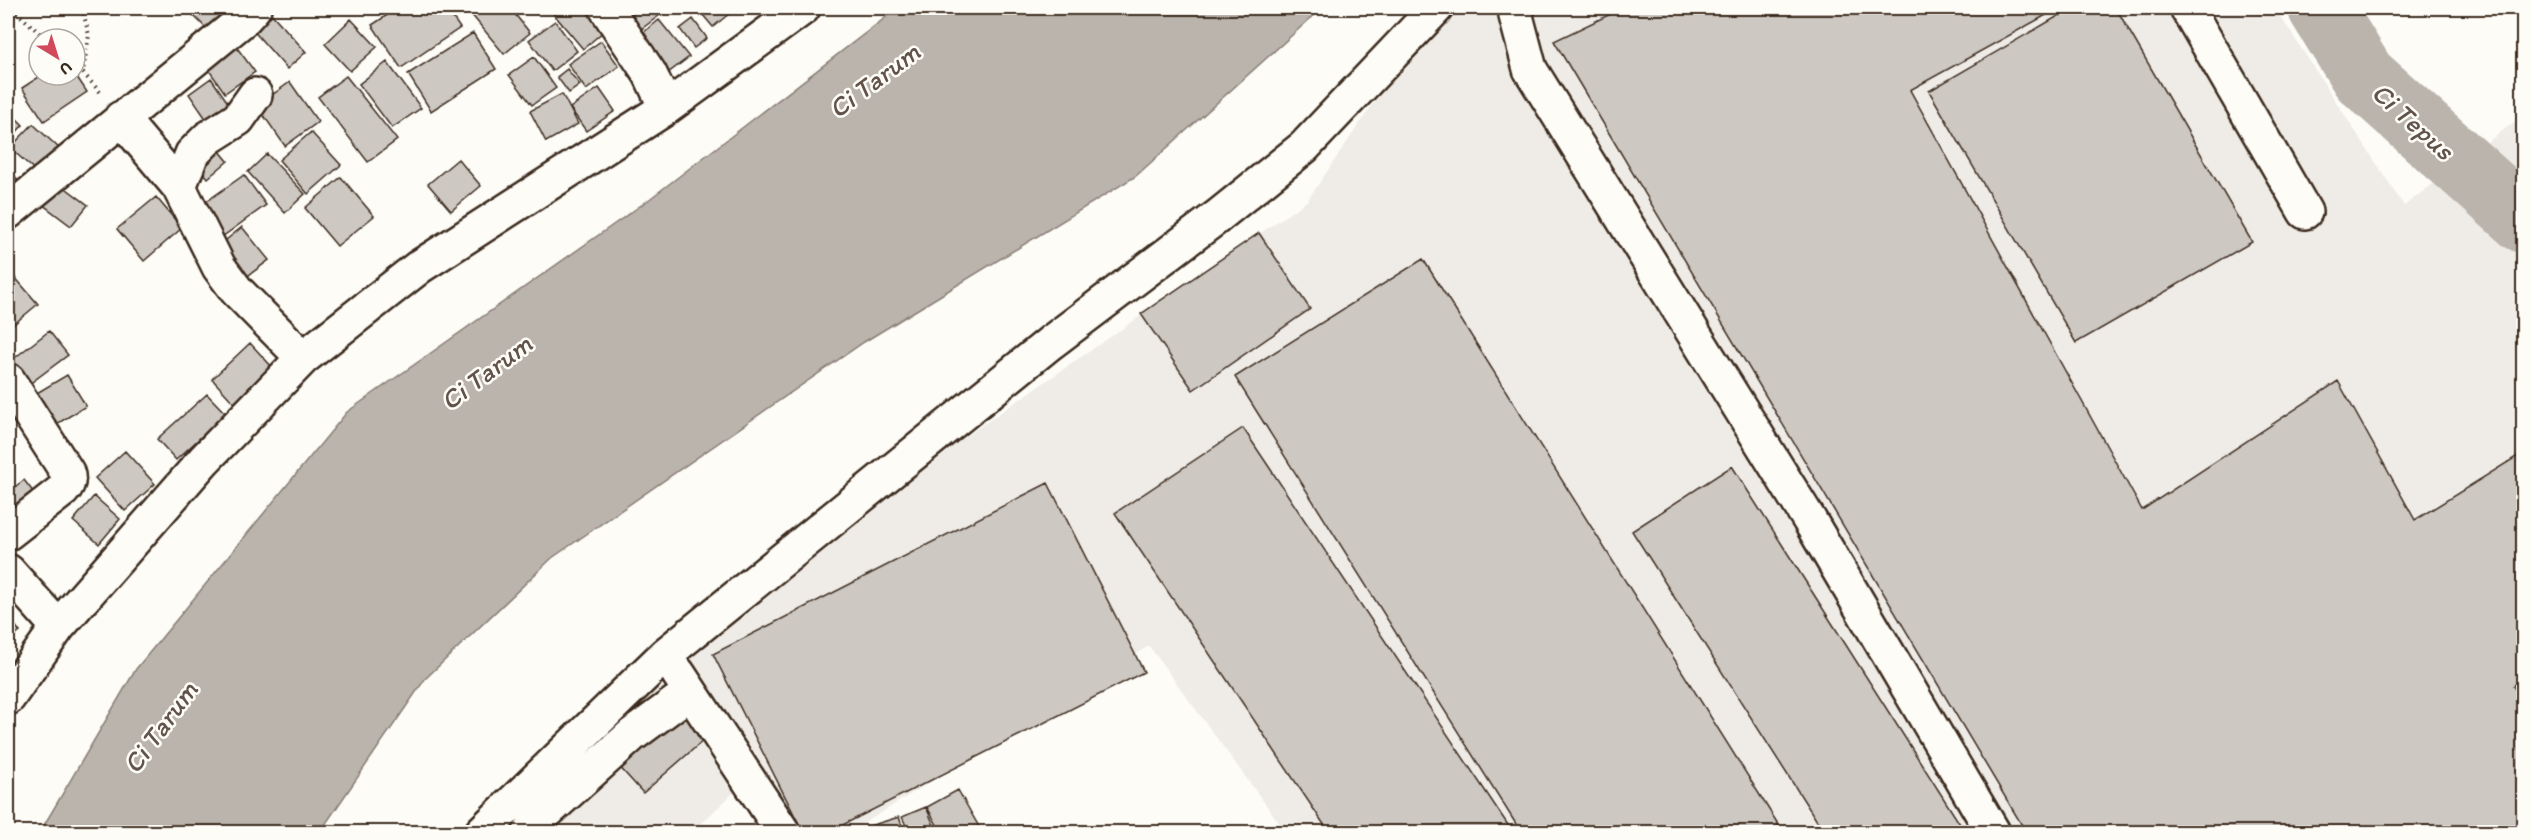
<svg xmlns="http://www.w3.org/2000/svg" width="2531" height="840" viewBox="0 0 2531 840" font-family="Itim,sans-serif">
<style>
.built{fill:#efece7}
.water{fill:#bbb4ad;stroke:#887d74;stroke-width:1.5}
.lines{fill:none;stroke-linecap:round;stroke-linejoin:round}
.river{stroke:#bbb4ad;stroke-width:66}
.building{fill:#cdc8c2;stroke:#3b2a1e;stroke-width:1.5}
.minor-casing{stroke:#3b2a1e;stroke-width:38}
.path{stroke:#3b2a1e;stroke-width:4;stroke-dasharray:1.5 4.5;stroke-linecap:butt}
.minor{stroke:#fdfcf7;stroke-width:33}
.labels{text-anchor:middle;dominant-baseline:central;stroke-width:5;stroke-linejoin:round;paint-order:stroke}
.water-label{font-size:27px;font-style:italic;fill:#615349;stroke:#fdfcf7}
</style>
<rect width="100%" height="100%" fill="#fdfcf7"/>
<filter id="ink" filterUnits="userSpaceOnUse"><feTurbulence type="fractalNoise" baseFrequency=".0167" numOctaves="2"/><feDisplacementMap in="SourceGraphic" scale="12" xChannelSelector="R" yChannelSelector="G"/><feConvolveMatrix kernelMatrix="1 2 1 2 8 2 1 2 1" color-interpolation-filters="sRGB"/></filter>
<g filter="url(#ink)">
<path class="built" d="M1438,8H2275L2404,206L2523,115V832H1286L1149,646L850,832H776L744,783L692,832H540L515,794L752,584L1307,201Z"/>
<path class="water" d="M898,8H1322L1136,176L864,342L552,558L425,679L320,832H40L136,669L347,412L647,201Z"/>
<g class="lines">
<path class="river" d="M2321,8L2363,76L2524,220"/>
</g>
<path class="building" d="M186,8H238L211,33Z
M398,8H446L460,28L401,68L372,25Z
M466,8H510L530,33L504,54Z
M557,8H584L604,31L583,49L552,12Z
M633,8H654L660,15L632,36L619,18Z
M697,8H726L730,13L713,27Z
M1623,8H2059L1910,90L2142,510L2338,381L2415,520L2524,452V679L2513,686L2524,703V832H2026L1554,41Z
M2072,8H2116L2252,242L2076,343L1929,91Z
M269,11L306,52L287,69L251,28Z
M351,19L377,47L350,71L325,44Z
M693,19L707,38L694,48L680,29Z
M659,20L689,57L664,76L634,40Z
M555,21L577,51L552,71L529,40Z
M473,33L496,69L431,111L408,74Z
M601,41L619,66L586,90L568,64Z
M235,45L255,72L225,93L206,66Z
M534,57L556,88L532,105L509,75Z
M387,62L421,108L392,128L359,84Z
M567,69L580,85L569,93L557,77Z
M75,74L87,92L44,121L22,88L42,75Z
M346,76L397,140L368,162L318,97Z
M211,78L235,113L213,129L189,94Z
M290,82L318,122L285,146L257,106Z
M599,88L615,111L586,131L570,108Z
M562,94L578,124L546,142L530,111Z
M8,110L23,125L8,141Z
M33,124L60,149L38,173L10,148Z
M311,132L341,165L308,194L279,160Z
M214,144L228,161L208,178L194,161Z
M267,154L305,194L285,213L248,172Z
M458,159L481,186L451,211L428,184Z
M8,165L26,194L8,206Z
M244,175L266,205L222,237L200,206Z
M341,177L374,216L337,246L305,208Z
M59,183L88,205L71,226L42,204Z
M156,197L182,228L144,261L117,229Z
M242,227L269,260L241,281L215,249Z
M1259,233L1310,309L1193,390L1141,314Z
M1423,259L1783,832H1521L1235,377Z
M13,275L38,304L8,329V279Z
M49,331L68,355L24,388L8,367V363Z
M250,343L273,368L235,404L212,379Z
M67,375L86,406L44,432L25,400Z
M207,394L226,414L176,460L157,439Z
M1243,428L1510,828L1503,832H1329L1115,513Z
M125,451L155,484L125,511L95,478Z
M1732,466L1965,832H1824L1632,531Z
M24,480L41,502L8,527V492Z
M1048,483L1144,672L829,832H803L713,654Z
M94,496L120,519L99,544L73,521Z
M8,615L20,632L8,641Z
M680,710L705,739L643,793L617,764Z
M958,790L982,832H941L927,807Z
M926,807L937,832H909L902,817Z
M899,817L904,832H850Z"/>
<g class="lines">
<g class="minor-casing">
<path id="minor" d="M606,8L650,74L666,108
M1518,8L1516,16L1530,69L1810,521L1993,832
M2187,8L2305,212
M121,118L179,187L219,267L237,291L303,358
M179,187L192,154L208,138L238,119L255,95
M8,212L244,19L254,8
M8,380L67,472C70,480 69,484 63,490L8,533
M8,571L58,627
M678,673L783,832
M8,698L58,627L204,460L303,358L419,267L666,108L803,8
M482,832L666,654L1050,343L1217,217L1304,147L1436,8
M530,832L540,818L632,735L690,692"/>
</g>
<path class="path" d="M12,8L46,39
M82,8L89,35L83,71
M75,64L100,92"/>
<use href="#minor" class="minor"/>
</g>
</g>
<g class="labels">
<g class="water-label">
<text transform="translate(874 80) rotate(-37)">Ci Tarum</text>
<text transform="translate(2413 121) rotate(42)">Ci Tepus</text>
<text transform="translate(486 372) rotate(-37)">Ci Tarum</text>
<text transform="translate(160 727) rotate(-54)">Ci Tarum</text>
</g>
</g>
<rect width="2531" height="840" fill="none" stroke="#fdfcf7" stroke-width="30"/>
<rect x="15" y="15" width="2501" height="810" fill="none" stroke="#3b2a1e" stroke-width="2" filter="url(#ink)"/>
<g transform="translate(57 57) rotate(142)"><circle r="28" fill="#fdfcf7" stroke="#afa8a0" stroke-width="1.5"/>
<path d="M0-4.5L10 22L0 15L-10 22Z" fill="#d1495b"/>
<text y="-9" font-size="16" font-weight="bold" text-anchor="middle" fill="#3b2a1e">U</text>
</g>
</svg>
